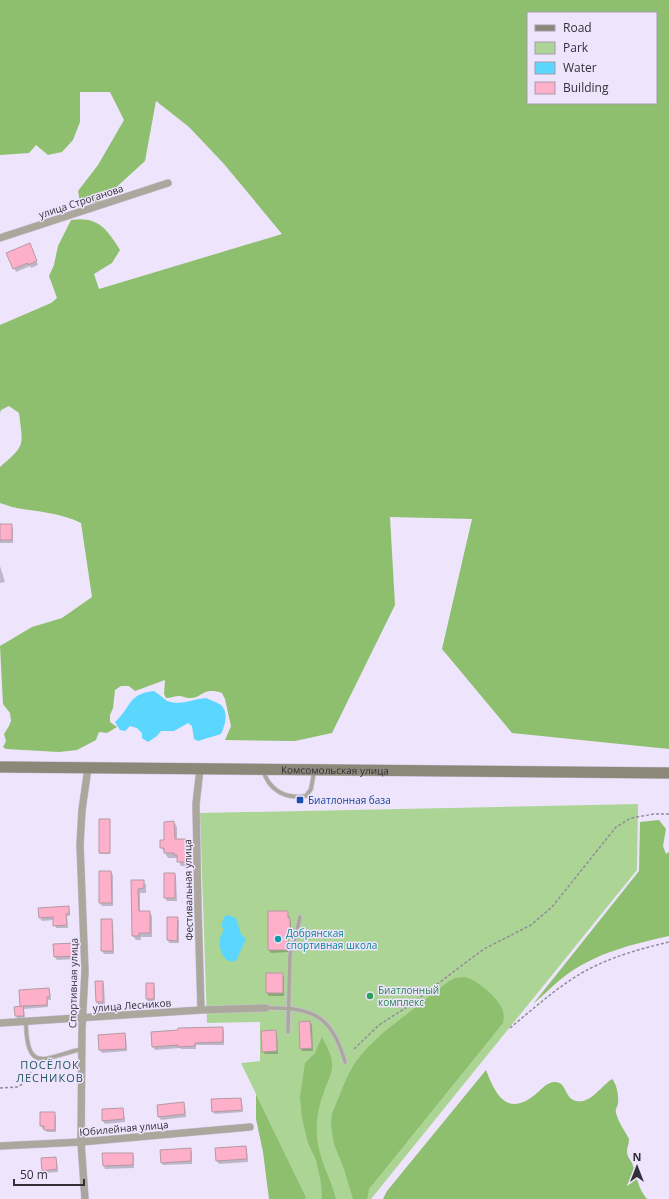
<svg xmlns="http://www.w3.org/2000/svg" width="669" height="1199" viewBox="0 0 669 1199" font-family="'Open Sans',sans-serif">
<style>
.green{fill:#acd494}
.forest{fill:#8dbf6e;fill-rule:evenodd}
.water{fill:#5bd6fd}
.shadow{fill:#0003}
.building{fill:#feb0ca;stroke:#b49aa2}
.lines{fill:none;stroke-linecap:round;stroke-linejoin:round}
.service-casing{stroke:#c8c1d6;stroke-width:5}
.minor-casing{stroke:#c8c1d6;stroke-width:8}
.secondary-casing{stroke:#c8c1d6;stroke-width:12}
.path{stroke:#918b9b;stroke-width:1.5;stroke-dasharray:3 2;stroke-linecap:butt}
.service{stroke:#aba79d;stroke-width:3.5}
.minor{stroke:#aba79d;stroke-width:7}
.secondary{stroke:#8c8778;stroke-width:11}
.transit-dot{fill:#1a4fb4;stroke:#eee5fd;stroke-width:1.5}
.culture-dot{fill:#0f9aa8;stroke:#eee5fd;stroke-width:1.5}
.leisure-dot{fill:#2e9e5b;stroke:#eee5fd;stroke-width:1.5}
.labels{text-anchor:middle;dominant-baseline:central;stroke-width:3;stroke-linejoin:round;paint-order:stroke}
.street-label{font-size:10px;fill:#322f38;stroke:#eee5fd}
.transit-label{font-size:10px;fill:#164399;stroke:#eee5fd;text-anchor:start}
.culture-label{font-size:10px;fill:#0d838f;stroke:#eee5fd;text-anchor:start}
.leisure-label{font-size:10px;fill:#27864d;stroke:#eee5fd;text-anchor:start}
.neighbourhood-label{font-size:11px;letter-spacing:1px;fill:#225565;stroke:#eee5fd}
</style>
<rect width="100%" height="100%" fill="#eee5fd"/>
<path class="green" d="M638,804L637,870L371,1199H305L306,1197L241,1063L260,1061V1022L207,1023L200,813Z"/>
<path class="forest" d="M0,0H669V749L512,733L442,649L472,519L390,517L395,605L332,733L295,741L225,740L231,726L225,699L222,693C202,686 202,699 189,698C185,698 183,696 179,696C175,696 171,698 166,698L164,694L165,680L135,691L129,686H121L115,690L113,708L110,715V722L117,727L107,733L99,732L96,740L77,750L59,752L6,749L3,747L6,741L4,734L9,726L11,721L10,713L3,704L0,646L32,627L62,618L92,597L81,523C59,512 36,512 12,507C8,506 4,504 0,503V467C26,445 23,446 19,413L9,406L1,410L0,413V325L51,303L57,298L49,276L54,265L58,246L71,220C98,216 107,229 120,250L112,263L94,274L99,289L282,234L224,164L189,127L156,101L145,161L99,203L80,202L78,191L98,165L124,120L110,92H80V122L73,140L62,152L48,155L36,145L29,153L0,155ZM528,13H656V103H528Z
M659,820L666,829L663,846L666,854L669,852V936C633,944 595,953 565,976C554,984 544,995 533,1004L639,871L640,822Z
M465,977C477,980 499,998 503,1011C504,1015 504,1019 503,1023L369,1189L367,1199H353L344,1169L334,1144L331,1125L332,1114L336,1104L347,1077L356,1061L368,1047L384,1032L449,981L455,978Z
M322,1037C326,1045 331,1053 332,1063C333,1073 327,1082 324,1092C318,1107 316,1121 317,1137C318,1157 331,1179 336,1199H322L321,1183L316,1160L308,1143L302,1118L300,1097L305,1063L315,1053Z
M486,1070C496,1096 508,1118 537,1093C542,1089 547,1082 555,1082C567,1082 564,1098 576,1101C591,1104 601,1086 612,1079C617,1084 619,1097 618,1104C617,1108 615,1109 616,1113C618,1122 625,1131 629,1139C629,1144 627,1147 627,1151C627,1157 630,1159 632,1163C637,1176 638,1189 647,1199H383L387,1191Z
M256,1094L306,1197L305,1199H269L263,1152L256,1119Z"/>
<path class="water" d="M154,691C159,694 163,698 167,701C180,706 193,699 206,698C210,700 217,702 221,705C229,713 225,725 221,734L198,741L194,739L192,726L188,723L174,731H161L157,736L148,742L142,738V733L137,728L130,726L125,731L120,730L115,722C132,707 127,694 154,691Z
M227,915L236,918L241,934L246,939L236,961C223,965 218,948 220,938C221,935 223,932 224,929L221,926L224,917Z"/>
<path class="shadow" d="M31,247L38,265L31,268L30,266L16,272L7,253Z
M0,525H11L13,528V543H0Z
M0,566L5,582L0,583Z
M110,821V854H101L100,853Z
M174,822L177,827V840H186L189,844V866H181L177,858H168L162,848Z
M111,872L113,875V906H102L100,903Z
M175,874L176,877L177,901H167L165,898Z
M132,881H143L146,885V893H140V912H149L152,916V937H141V940H136L133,936Z
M68,907L70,910V916H67L68,928H56L54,920L42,921L40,918Z
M287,912L291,922V931H289V952L271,953L269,950Z
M168,918H177L179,921V943H169L168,940Z
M112,920L113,923L114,954H104L102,951Z
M75,944L77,947V959L57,960L55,957Z
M267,974H282L284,977V996H269L267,993Z
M103,982L104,985L105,1004L98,1005L97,1002Z
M147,984H153L155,987V1002H148L147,999Z
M49,990L50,992L51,1000H48V1007L24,1009L25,1018H17L16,1016L23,1007L21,1006Z
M310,1022L312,1025L313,1051H302L301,1048Z
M222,1028L224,1031V1045H196V1049H181L180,1048L155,1050L153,1047Z
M275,1031L277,1034L278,1054H265L263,1051Z
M125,1034L126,1037L127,1051L102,1053L100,1050L99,1036Z
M241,1099L242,1102L243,1112L215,1114L213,1111Z
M183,1103L185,1106L186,1117L161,1120L159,1117Z
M122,1109L124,1112L125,1122L105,1124L103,1121Z
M41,1113H54L56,1116V1132H47L45,1129H43L41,1126Z
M245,1147L247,1150L248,1162L219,1164L217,1161Z
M190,1149L192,1152V1164L163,1165L162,1163Z
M103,1154H132L134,1156V1168L105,1169L104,1166Z
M55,1158L57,1161L58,1172L45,1173L43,1170Z"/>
<path class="building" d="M30,243L37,261L28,265V263L13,269L6,253Z
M0,524H12V540H0Z
M99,819H110V853H99Z
M174,821L175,839H186L187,862H177V855H174V853H164V848H160V840H164V822Z
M99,871H111L112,903H99Z
M164,873H175V898H164Z
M131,880H144V888L138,889L139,911H150V933H139V936H132Z
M69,906V913L66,914L67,925L53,926V917L39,918L38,908Z
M268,911H288V918H290V929H288V950H268Z
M167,917H178L177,941L167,940Z
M101,919H112L113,951H101Z
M76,943V956L54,957L53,944Z
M266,973H283V993H266Z
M95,981H103V1002H96Z
M146,983H154V999H146Z
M49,988L50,997H47V1005L23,1006L24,1016H15L14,1007L22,1006H20L19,990Z
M310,1021L312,1048L300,1049L299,1022Z
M223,1027V1042L195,1043V1046L178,1047V1045L152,1047L151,1032L178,1030V1028Z
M276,1030L277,1051L262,1052L261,1031Z
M125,1033L126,1049L99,1050L98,1035Z
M241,1098L242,1110L212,1112L211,1099Z
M184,1102L185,1114L158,1117L157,1105Z
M123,1108L124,1119L102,1121V1109Z
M40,1112H55V1130H44V1126H40Z
M246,1146L247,1159L216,1161L215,1148Z
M191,1148V1161L161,1163L160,1150Z
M102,1153H133V1165L103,1166Z
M56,1157L57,1169L42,1171L41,1158Z"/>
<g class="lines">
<g class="service-casing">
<path id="service" d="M263,770C269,791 286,799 306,796L311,789L314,772
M266,1008C312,1007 332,1015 345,1062
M26,1021C26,1076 46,1057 82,1049
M288,1032L290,954L296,935L300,917"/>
</g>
<g class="minor-casing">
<path id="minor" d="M0,238L168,183
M200,769L196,804L198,909L201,1010
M0,1023L201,1010L266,1008
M0,1146L81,1142L250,1127
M85,1199L81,1142L82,1028L85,971L80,845L82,810L88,768"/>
</g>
<g class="secondary-casing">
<g id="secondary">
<path id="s1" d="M0,767L669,773"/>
</g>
</g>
<path class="path" d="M510,1028C533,1009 555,989 580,974C607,958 639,949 669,942
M354,1049L379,1025L410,1005L469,960L484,949L531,925L552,907L616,827L631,818L654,814H669
M0,1088L17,1087L21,1085L37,1064"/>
<use href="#service" class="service"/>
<use href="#minor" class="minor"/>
<use href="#secondary" class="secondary"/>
</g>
<rect class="transit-dot" x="296" y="796" width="8" height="8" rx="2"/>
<circle class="culture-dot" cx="278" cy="939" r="4"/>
<circle class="leisure-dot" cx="370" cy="996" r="4"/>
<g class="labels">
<g class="street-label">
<text transform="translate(81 201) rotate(-18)">улица Строганова</text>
<text stroke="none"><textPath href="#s1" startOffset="335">Комсомольская улица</textPath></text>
<text transform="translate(188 890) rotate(-91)">Фестивальная улица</text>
<text transform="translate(73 983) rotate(-89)">Спортивная улица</text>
<text transform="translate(132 1005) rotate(-4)">улица Лесников</text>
<text transform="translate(124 1128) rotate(-5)">Юбилейная улица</text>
</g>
<g class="transit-label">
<text x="308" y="800">Биатлонная база</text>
</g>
<g class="culture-label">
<text x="286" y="933">Добрянская<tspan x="286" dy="12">спортивная школа</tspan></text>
</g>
<g class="leisure-label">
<text x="378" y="990">Биатлонный<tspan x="378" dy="12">комплекс</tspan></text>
</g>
<g class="neighbourhood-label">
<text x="50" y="1064">ПОСЁЛОК<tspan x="50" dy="13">ЛЕСНИКОВ</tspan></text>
</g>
</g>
<rect x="527" y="12" width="130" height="92" fill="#eee5fd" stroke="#a39cae"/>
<rect x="535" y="25" width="20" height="6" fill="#8c8778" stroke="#a39cae"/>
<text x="563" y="32" font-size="12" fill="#322f38">Road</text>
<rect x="535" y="42" width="20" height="12" fill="#acd494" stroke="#a39cae"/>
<text x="563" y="52" font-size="12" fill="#322f38">Park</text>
<rect x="535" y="62" width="20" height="12" fill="#5bd6fd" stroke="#a39cae"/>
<text x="563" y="72" font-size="12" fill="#322f38">Water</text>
<rect x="535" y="82" width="20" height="12" fill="#feb0ca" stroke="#a39cae"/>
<text x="563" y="92" font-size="12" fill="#322f38">Building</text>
<g transform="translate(637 1167)" stroke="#eee5fd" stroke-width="3" paint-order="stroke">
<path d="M0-3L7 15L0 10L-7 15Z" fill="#322f38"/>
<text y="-6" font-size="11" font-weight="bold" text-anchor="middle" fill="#322f38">N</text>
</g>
<path d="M14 1179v6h70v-6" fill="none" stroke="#322f38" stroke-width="2"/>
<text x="20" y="1179" font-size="12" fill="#322f38" stroke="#eee5fd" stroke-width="3" paint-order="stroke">50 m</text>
</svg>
